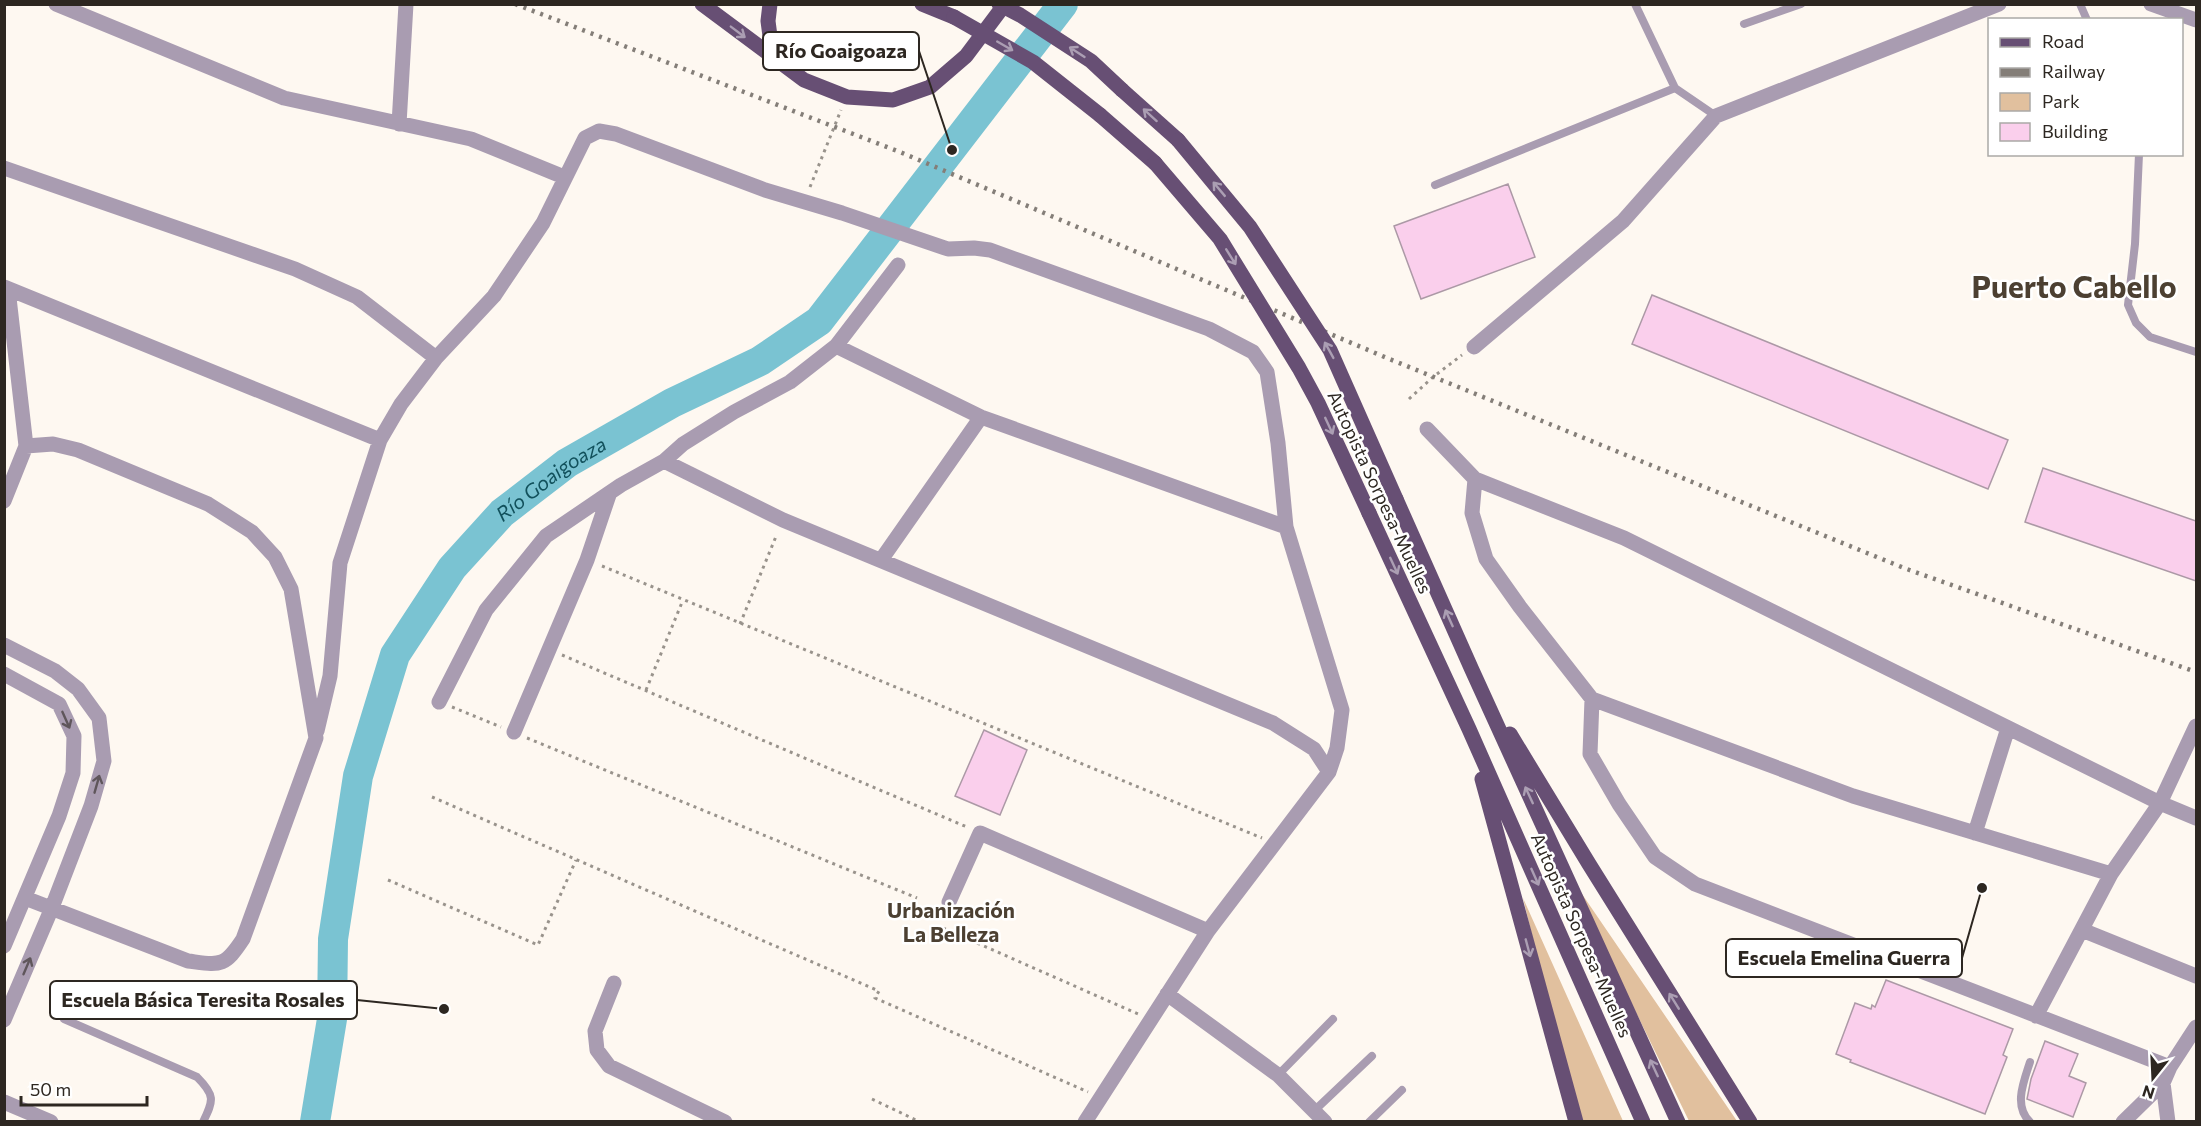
<svg xmlns="http://www.w3.org/2000/svg" width="2201" height="1126" viewBox="0 0 2201 1126" font-family="Commissioner,sans-serif">
<style>
.green{fill:#e1c09e}
.lines{fill:none;stroke-linecap:round;stroke-linejoin:round}
.river{stroke:#7ac3d2;stroke-width:30}
.building{fill:#facfec;stroke:#ac99a6;stroke-width:1.5}
.path{stroke:#99938c;stroke-width:3;stroke-dasharray:3 4.5;stroke-linecap:butt}
.lane{stroke:#a99cb1;stroke-width:8}
.street{stroke:#a99cb1;stroke-width:15}
.primary{stroke:#674f74;stroke-width:15}
.rail{stroke:#847e78;stroke-width:4.5;stroke-dasharray:3 6;stroke-linecap:butt}
.primary-bridge{stroke:#674f74;stroke-width:15}
.oneway{stroke:#ab9eb3}
.oneway2{stroke:#5f565b}
.labels{text-anchor:middle;dominant-baseline:central;stroke-width:5;stroke-linejoin:round;paint-order:stroke}
.street-label{font-size:18px;fill:#2d2721;stroke:#fff}
.water-label{font-size:20px;font-style:italic;fill:#12515c;stroke:#fff}
.quarter-label{font-size:21px;font-weight:bold;fill:#4c4032;stroke:#fff}
.town-label{font-size:30px;font-weight:bold;fill:#4c4032;stroke:#fff}
.leader{fill:none;stroke:#2d2721;stroke-width:2}
.callout-dot{fill:#2d2721;stroke:#fff;stroke-width:2}
.callout{fill:#fff;stroke:#2d2721;stroke-width:2}
.callout-label{font-size:20px;text-anchor:middle;font-weight:bold;fill:#2d2721}
</style>
<rect width="100%" height="100%" fill="#fef8f1"/>
<path class="green" d="M1569,875L1737,1121H1689Z
M1523,898L1623,1121H1577Z"/>
<g class="lines">
<path class="river" id="s1" d="M315,1122L332,1019L333,939L358,776L395,655L452,568L502,513L567,463L672,403L760,361L819,321L1063,4"/>
</g>
<path class="building" d="M1508,184L1535,257L1421,299L1394,226Z
M1652,295L2008,440L1988,489L1632,344Z
M2043,468L2196,521V581L2025,522Z
M984,730L1027,750L1000,815L955,796Z
M1886,980L2013,1029L2003,1055L2007,1057L1985,1114L1850,1062L1851,1060L1836,1054L1855,1003L1871,1009L1872,1005L1875,1007Z
M2045,1041L2078,1054L2069,1076L2086,1083L2073,1117L2027,1099L2031,1079Z"/>
<g class="lines">
<path class="path" d="M810,187L841,110
M1409,399L1433,377L1462,355
M602,566L1262,838
M740,624L777,534
M562,655L967,827
M646,690L683,600
M452,707L501,727
M527,738L917,898
M432,797L879,991L875,998L1088,1092
M388,880L538,945L576,860
M943,928L1138,1014
M872,1099L920,1122"/>
<path class="lane" d="M1635,4L1675,88L1716,116
M2080,4L2087,20
M1744,24L1801,4
M2139,154L2135,244L2128,305L2136,323L2150,337L2196,352
M1435,185L1675,88
M64,1019L197,1077C215,1095 214,1100 203,1122
M2030,1062C2024,1081 2013,1106 2030,1122
M1278,1075L1333,1019
M1315,1110L1372,1056
M1369,1122L1402,1090"/>
<path class="street" d="M56,4L284,98L471,139L564,177
M2151,4L2196,20
M399,124L406,4
M4,168L295,269L357,297L436,358
M4,287L380,440L401,404L436,358L494,296L543,223L585,138L599,131L616,134L765,190L842,213L948,249L974,248L990,250L1209,329L1253,352L1267,372L1278,443L1286,527L1342,710L1337,748L1329,772L1208,931L1085,1122
M836,346L981,417L1286,527
M1474,347L1623,221L1716,116L1999,4
M1427,429L1475,479L1624,538L2160,803L2196,818
M664,461L683,444L734,412L790,382L836,346L898,265
M1475,479L1472,513L1486,559L1520,607L1592,699L1590,754L1619,804L1655,857L1695,884L2170,1067
M4,501L26,446L8,289
M881,560L981,417
M4,645L55,671L78,689L99,718L104,761L91,806L51,910L4,1020
M4,674L59,704L74,736L73,773L59,816L4,946
M1592,699L1853,796L2111,874
M439,702L486,610L546,536L621,485L664,461L783,520L1273,723L1314,749L1329,772
M317,731L330,676L340,563L380,440
M514,732L587,560L609,495
M1975,833L2008,728
M25,898L188,961C220,965 224,968 243,939L316,738L291,589L275,557L252,532L208,504L78,450L53,444L26,446
M949,902L980,833L1208,931
M2082,930L2196,976
M614,983L595,1031L597,1050L609,1066L725,1122
M1167,994L1278,1075L1325,1122
M2036,1016L2111,874L2160,803L2196,726
M2163,1083L2168,1122
M4,1102L51,1122
M2123,1122L2163,1083L2170,1067L2196,1027"/>
<path class="primary" d="M702,4L804,80L847,97L893,100L930,87L966,56L1005,4
M770,4L768,21L773,59
M922,4L954,17
M1122,90L1178,140
M1100,115L1155,163
M1396,499L1472,670L1678,1122
M1369,513L1469,729L1643,1122
M1510,734L1589,864L1750,1122
M1482,779L1576,1122"/>
<path class="rail" d="M515,4L900,152L1387,358L1904,568L2196,672"/>
<path class="primary-bridge" d="M999,4L1020,15L1091,61L1122,90
M954,17L1033,62L1100,115
M1178,140L1250,227L1330,350L1396,499
M1155,163L1220,239L1299,368L1318,403L1369,513"/>
</g>
<defs><path id="oneway-shaft" d="M-6 0H5M1.5-3L5.5 0L1.5 3" fill="none" stroke-width="1.6" stroke-linecap="round" stroke-linejoin="round" transform="scale(1.5)"/></defs>
<g class="oneway">
<use href="#oneway-shaft" transform="translate(738 32) rotate(37)"/>
<use href="#oneway-shaft" transform="translate(1005 46) rotate(30)"/>
<use href="#oneway-shaft" transform="translate(1077 52) rotate(-147)"/>
<use href="#oneway-shaft" transform="translate(1150 115) rotate(-138)"/>
<use href="#oneway-shaft" transform="translate(1219 189) rotate(-130)"/>
<use href="#oneway-shaft" transform="translate(1231 257) rotate(58)"/>
<use href="#oneway-shaft" transform="translate(1329 350) rotate(-119)"/>
<use href="#oneway-shaft" transform="translate(1329 426) rotate(65)"/>
<use href="#oneway-shaft" transform="translate(1394 566) rotate(65)"/>
<use href="#oneway-shaft" transform="translate(1449 618) rotate(-114)"/>
<use href="#oneway-shaft" transform="translate(1529 795) rotate(-115)"/>
<use href="#oneway-shaft" transform="translate(1535 877) rotate(66)"/>
<use href="#oneway-shaft" transform="translate(1528 948) rotate(75)"/>
<use href="#oneway-shaft" transform="translate(1674 1001) rotate(-122)"/>
<use href="#oneway-shaft" transform="translate(1654 1068) rotate(-115)"/>
</g>
<g class="oneway2">
<use href="#oneway-shaft" transform="translate(66 720) rotate(66)"/>
<use href="#oneway-shaft" transform="translate(97 784) rotate(-74)"/>
<use href="#oneway-shaft" transform="translate(27 966) rotate(-67)"/>
</g>
<g class="labels">
<g class="street-label">
<text transform="translate(1380 492) rotate(65)">Autopista Sorpesa-Muelles</text>
<text transform="translate(1582 935) rotate(66)">Autopista Sorpesa-Muelles</text>
</g>
<g class="water-label">
<text stroke="none"><textPath href="#s1" startOffset="714">Río Goaigoaza</textPath></text>
</g>
<g class="quarter-label">
<text x="951" y="909">Urbanización<tspan x="951" dy="24">La Belleza</tspan></text>
</g>
<g class="town-label">
<text x="2074" y="285">Puerto Cabello</text>
</g>
</g>
<path class="leader" d="M952 150L919 51M1982 888L1962 958M444 1009L357 1000"/>
<g class="callout-dot">
<circle cx="952" cy="150" r="6"/>
<circle cx="1982" cy="888" r="6"/>
<circle cx="444" cy="1009" r="6"/>
</g>
<g class="callout">
<rect x="763" y="32" width="156" height="38" rx="6"/>
<rect x="1726" y="939" width="236" height="38" rx="6"/>
<rect x="50" y="981" width="307" height="38" rx="6"/>
</g>
<g class="callout-label">
<text x="841" y="58">Río Goaigoaza</text>
<text x="1844" y="965">Escuela Emelina Guerra</text>
<text x="203" y="1007">Escuela Básica Teresita Rosales</text>
</g>
<rect width="2201" height="1126" fill="none" stroke="#2d2721" stroke-width="12"/>
<rect x="1988" y="18" width="195" height="138" fill="#ffffff" stroke="#aba9a6" stroke-width="1.5"/>
<rect x="2000" y="38" width="30" height="9" fill="#674f74" stroke="#aba9a6" stroke-width="1.5"/>
<text x="2042" y="48" font-size="18" fill="#2d2721">Road</text>
<rect x="2000" y="68" width="30" height="9" fill="#847e78" stroke="#aba9a6" stroke-width="1.5"/>
<text x="2042" y="78" font-size="18" fill="#2d2721">Railway</text>
<rect x="2000" y="93" width="30" height="18" fill="#e1c09e" stroke="#aba9a6" stroke-width="1.5"/>
<text x="2042" y="108" font-size="18" fill="#2d2721">Park</text>
<rect x="2000" y="123" width="30" height="18" fill="#facfec" stroke="#aba9a6" stroke-width="1.5"/>
<text x="2042" y="138" font-size="18" fill="#2d2721">Building</text>
<g transform="translate(2153 1078) rotate(198)" stroke="#ffffff" stroke-width="4.5" paint-order="stroke">
<path d="M0-4.5L10 22L0 15L-10 22Z" fill="#2d2721"/>
<text y="-9" font-size="16" font-weight="bold" text-anchor="middle" fill="#2d2721">N</text>
</g>
<path d="M21 1096v9h126v-9" fill="none" stroke="#2d2721" stroke-width="3"/>
<text x="30" y="1096" font-size="18" fill="#2d2721" stroke="#ffffff" stroke-width="4.5" paint-order="stroke">50 m</text>
</svg>
